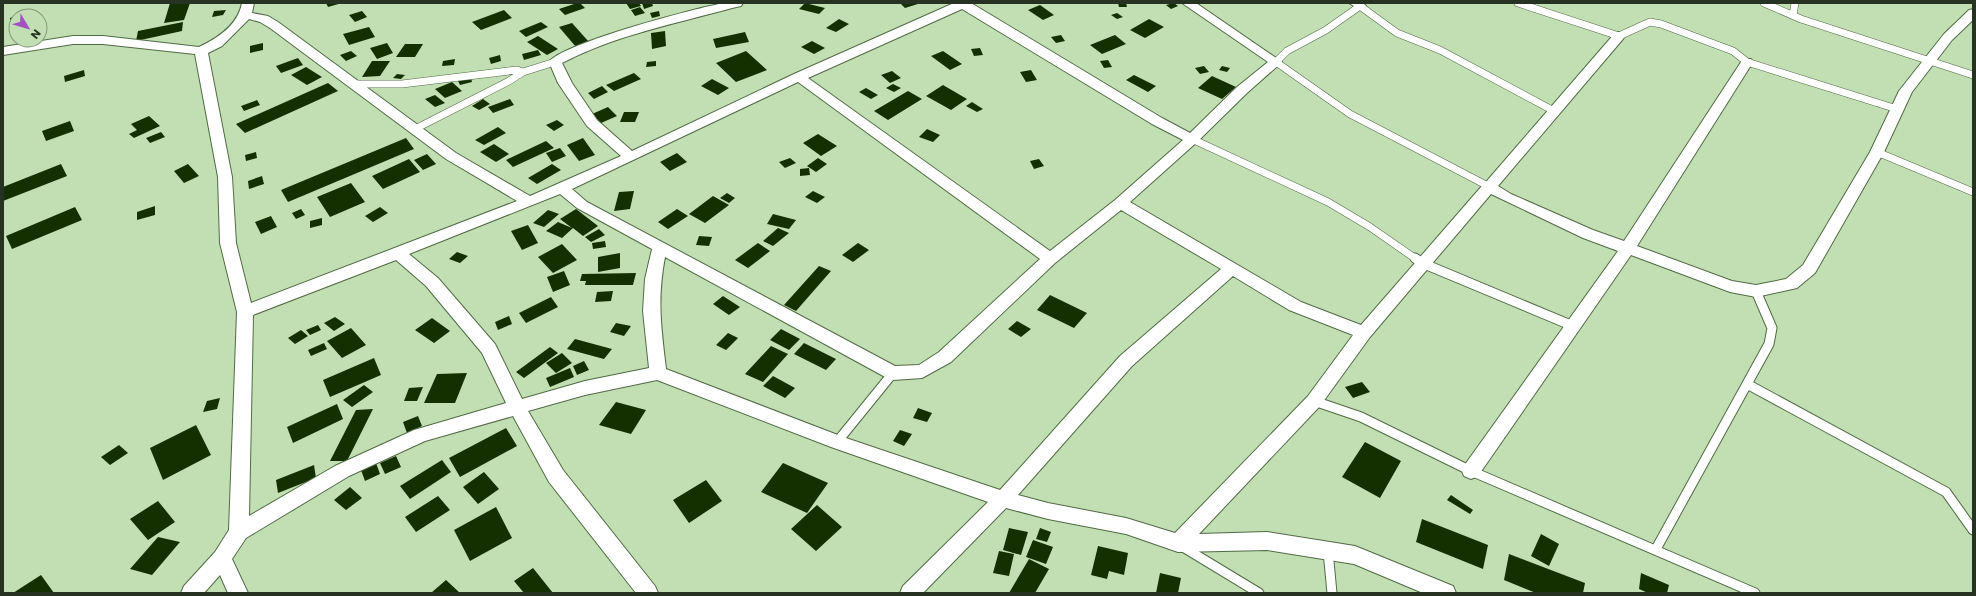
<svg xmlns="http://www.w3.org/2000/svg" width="1976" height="596" viewBox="0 0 1976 596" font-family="Poppins,sans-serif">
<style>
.building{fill:#143001}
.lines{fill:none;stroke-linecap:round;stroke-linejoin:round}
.service-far1-casing{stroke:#516b44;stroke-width:8}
.service-casing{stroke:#516b44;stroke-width:11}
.minor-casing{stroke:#516b44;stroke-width:2}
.service-far1{stroke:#fff;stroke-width:7}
.service{stroke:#fff;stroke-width:9}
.minor{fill:#fff;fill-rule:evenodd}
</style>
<rect width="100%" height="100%" fill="#c2dfb4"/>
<path class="building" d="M170,3H190L184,20L164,23Z
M326,3H342L328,7Z
M577,3H580L585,8L565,15L559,9Z
M626,3H639L641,6L630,9Z
M642,3H652L653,6L644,9Z
M805,3L825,8L819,14L799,9Z
M900,3H921L905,8Z
M1118,3H1126L1127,7H1119Z
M1174,3L1178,6L1171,9L1166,5Z
M1040,5L1054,15L1043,20L1028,10Z
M640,7L645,13L635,16L631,10Z
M226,10L223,15L212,17L214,11Z
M504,10L512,18L481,30L472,22Z
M362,11L367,17L355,22L349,15Z
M659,11L660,16L652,18L650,13Z
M1117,13L1123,17L1117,19L1111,15Z
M16,16V25L11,27L10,18Z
M839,19L849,24L836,32L826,28Z
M1149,19L1164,27L1145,38L1130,30Z
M183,22L182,31L136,41L138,31Z
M541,22L548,27L526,37L519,31Z
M572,23L589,42L576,47L559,27Z
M369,27L375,37L349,45L343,34Z
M665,31L666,46L652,49L651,33Z
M745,32L749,42L716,48L713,39Z
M1061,35L1065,41L1056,43L1051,37Z
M1115,35L1126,44L1102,54L1090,45Z
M538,36L558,49L547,55L527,42Z
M812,41L825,48L814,54L801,47Z
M263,43V50L250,53V46Z
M387,43L393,53L377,59L370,48Z
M405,44H423L415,57H396Z
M980,48L983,55L974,56L971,49Z
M538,50L541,55L524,60L522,54Z
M351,51L357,56L346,61L340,55Z
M746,51L767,70L736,82L716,63Z
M943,51L962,64L950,70L931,56Z
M500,55L501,61L491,64L489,58Z
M298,58L303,65L281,73L276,66Z
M455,59L454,65L442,66L443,61Z
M1108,60L1112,67L1104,68L1100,61Z
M372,61H390L380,76L362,77Z
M656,61V66L646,67L647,62Z
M1204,66L1209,72L1200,74L1195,68Z
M1222,66L1230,68L1227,72L1219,70Z
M306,67L322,77L307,85L291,75Z
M84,70L85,76L65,82L64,76Z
M1031,70L1037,80L1026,82L1020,72Z
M892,71L901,78L890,83L881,75Z
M634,73L641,79L614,91L606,85Z
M397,74L405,75L401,79L393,78Z
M1134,75L1156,86L1148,92L1126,80Z
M1212,76L1236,87L1222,99L1198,88Z
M471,78L472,82L460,85L458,81Z
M712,79L729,88L718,95L701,86Z
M452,82L462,91L445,98L435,89Z
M328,83L338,91L245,133L236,124Z
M893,84L901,88L894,92L886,88Z
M943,85L967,99L951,110L926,96Z
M602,86L608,92L594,99L588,93Z
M866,88L878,95L871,99L859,92Z
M908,91L922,99L888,120L874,111Z
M435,95L445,103L435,107L425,99Z
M483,99L490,104L479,110L472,106Z
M510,99L514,105L493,113L488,107Z
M257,100L260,105L244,111L241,106Z
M972,102L983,109L977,112L966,106Z
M608,107L617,116L601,123L592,114Z
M624,112H639L635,122H620Z
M149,116L160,126L134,138L129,134L137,130L131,124Z
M557,120L564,125L554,131L546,125Z
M70,121L74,131L46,141L42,131Z
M498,127L506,133L484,145L475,140Z
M927,129L940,135L933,142L919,137Z
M161,132L165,137L150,143L146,138Z
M818,134L837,146L821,156L803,143Z
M406,138L414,149L288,202L281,190Z
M583,138L595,155L579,161L567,145Z
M546,141L554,148L513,167L506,160Z
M494,144L509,154L496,162L480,152Z
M560,148L566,156L552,162L546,153Z
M256,152L257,158L246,161L245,155Z
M677,153L687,162L670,171L660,162Z
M427,154L436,164L423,170L414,160Z
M790,158L796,163L785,168L779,162Z
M818,158L827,164L816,172L807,166Z
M409,159L420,172L383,189L372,176Z
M1039,159L1044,166L1034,169L1030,161Z
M61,164L67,176L3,201V187Z
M188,164L199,176L184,183L174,171Z
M552,164L561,170L537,184L528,178Z
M809,168L810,175L800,176V169Z
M262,176L264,184L249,189L248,181Z
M351,183L365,202L330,217L317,197Z
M634,191L630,209L614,211L619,192Z
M813,191L825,197L817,203L805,197Z
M727,193L735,198L729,203L720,198Z
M713,196L729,205L705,223L689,214Z
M155,206V215L137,220V212Z
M75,207L82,220L12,249L6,236Z
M380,207L388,213L373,222L365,216Z
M301,209L305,215L296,219L292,213Z
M576,209L598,226L583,236L573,228L562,238L546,231L558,222L572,228L560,219Z
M677,209L688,216L668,229L658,222Z
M548,210L559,214L544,227L533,223Z
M773,214L796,220L789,229L767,224Z
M271,216L277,227L261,234L255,222Z
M322,218V225L310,228V221Z
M528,225L538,243L522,250L511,231Z
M778,228L789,233L773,246L763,241Z
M599,229L605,235L591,242L585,237Z
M699,236L712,237L709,246L696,245Z
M605,241L606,247L593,249L592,243Z
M758,243L770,251L748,268L735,260Z
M858,243L869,250L853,262L842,255Z
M562,244L577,260L553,273L538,257Z
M457,252L468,256L460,263L449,259Z
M620,253V268L598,272V257Z
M819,266L831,271L796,311L784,305Z
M564,271L570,285L553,292L547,277Z
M636,273L633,285H585L586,281H580L582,274Z
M613,291L611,301L595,302L597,292Z
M1050,295L1087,313L1074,328L1037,310Z
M723,296L740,307L729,315L713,304Z
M551,297L558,307L526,323L519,313Z
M509,316L512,324L498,330L495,322Z
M335,317L345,324L334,331L324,323Z
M432,318L450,331L434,343L415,330Z
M1017,321L1031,329L1021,337L1008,329Z
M616,323L631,326L624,336L610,332Z
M318,325L321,330L310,335L306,330Z
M351,328L366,345L342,358L327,341Z
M781,329L800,339L789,350L770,340Z
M301,330L308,336L295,344L288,338Z
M728,333L738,338L726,350L716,345Z
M575,339L612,349L604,359L567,349Z
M324,343L327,349L311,356L308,350Z
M804,343L836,359L826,370L794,354Z
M771,346L788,354L763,382L745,374Z
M550,347L558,353L524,378L516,372Z
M562,353L572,363L556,373L546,363Z
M374,358L381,375L330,397L323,380Z
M584,361L589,370L577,375L573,366Z
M570,368L574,377L550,387L546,378Z
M467,373L455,403H424L437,374Z
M773,376L795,388L785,398L763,386Z
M1362,382L1370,392L1353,398L1345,387Z
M364,385L373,392L352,407L343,400Z
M423,387L417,401H404L409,388Z
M220,398L217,409L203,412L207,401Z
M616,402L646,410L631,434L599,425Z
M337,404L343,419L293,443L287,427Z
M918,408L932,413L927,422L913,418Z
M373,409L347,461H330L356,410Z
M418,416L422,426L407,433L403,422Z
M196,425L211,455L163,480L150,448Z
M506,428L517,446L460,477L449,458Z
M900,430L912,434L904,446L893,441Z
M1365,442L1401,461L1380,498L1342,477Z
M119,445L128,453L110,465L101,457Z
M396,456L401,467L385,474L380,463Z
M442,460L451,472L410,499L400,486Z
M376,463L380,474L365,481L361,470Z
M783,463L828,483L807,513L761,492Z
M314,465L316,478L278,493L276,480Z
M484,472L499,489L478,504L463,487Z
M706,480L722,501L689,523L673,500Z
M350,487L362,498L346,510L334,500Z
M1451,495L1473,510L1470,514L1447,500Z
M438,496L450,510L416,532L405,517Z
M158,501L175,522L148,540L130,519Z
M817,505L842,527L816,551L791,529Z
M496,507L512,538L470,561L454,530Z
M1422,519L1488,545L1483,569L1416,542Z
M1009,528L1028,532L1021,555L1003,550Z
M1040,528L1051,532L1047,542L1036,539Z
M1541,534L1559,544L1549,566L1531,556Z
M158,537L180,542L152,575L130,569Z
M1033,540L1053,547L1046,564L1026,557Z
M1098,546L1128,553L1124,575L1109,571L1107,579L1091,575Z
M999,551L1014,554L1009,576L993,573Z
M1509,554L1585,583L1583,593H1536L1504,580Z
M1029,559L1049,569L1035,593H1009Z
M533,568L553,593H524L514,581Z
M1160,573L1181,578L1178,593H1156Z
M1641,573L1669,585L1667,593H1648L1639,589Z
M41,575L54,593H13Z
M446,580L460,593H431Z"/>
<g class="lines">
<g class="service-far1-casing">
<path id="service-far1" d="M1518,3L1619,36L1650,22L1661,24L1733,51L1747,62L1897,109
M1764,3L1801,19L1973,75
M1793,15L1795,3
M353,84H402L517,70L523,72
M415,129L509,81L523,72L555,62
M1192,139L1328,202L1370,227L1416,259
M1877,152L1973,192
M1488,186L1350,114L1276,62L1287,51L1326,30L1360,6L1397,33L1440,50L1554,111"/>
</g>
<g class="service-casing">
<path id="service" d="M1415,258L1422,263L1573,326
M1747,384L1946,492L1973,530
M1314,401L1361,417L1471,471L1755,593
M837,442L893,373
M1183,547L1259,593
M1656,549L1769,344L1772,328L1756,291
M1328,551L1332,593"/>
</g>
<g class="minor-casing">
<path id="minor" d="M242,3H254L252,13L268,16L278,22L456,153L530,196L621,156L587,126L558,83L549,62C561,44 698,7 725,3C730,2 737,3 743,3L741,6L732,8C674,24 616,35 562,63L572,83L597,120L632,151L794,74L954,3H971L1162,118L1190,133L1237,87L1268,62L1182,3H1196L1282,62L1247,93L1197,142L1130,202L1301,302L1361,325L1481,187L1483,183L1486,182L1615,33L1619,32L1625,36L1623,39L1498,186L1511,194L1593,230L1624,241L1743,59H1751L1753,62L1637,246L1732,281L1756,285L1786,279L1803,265L1870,152L1899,91L1944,34L1969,10L1973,9V20L1952,40L1912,92L1884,152L1815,273L1797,288L1756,297L1730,292L1631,255L1478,476L1471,479L1464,476L1462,471L1464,466L1618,251L1583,238L1491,194L1370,337L1320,406L1199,534L1267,532L1355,546L1453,586L1456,593H1423L1354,564L1267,550L1178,552L1126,534L1048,519L1006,508L923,593H900L903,586L988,502L831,447L657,380L585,395L528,411L563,470L655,586L658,593H636L549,482L513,416L425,441L349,476L246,538L232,559L248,593H228L220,575L204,593H181L184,586L215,552L229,530L237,312L220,243L218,177L195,54L103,44H73L3,55V47L73,36H103L199,47C218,38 238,25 242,3ZM962,9L1152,124L1183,140L1115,200L1050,251L808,78ZM249,19L260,22L270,28L446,159L517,201L251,303L236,243L232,177L208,53L222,46ZM798,82L1040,259L939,352L919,365L895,366L587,202L572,189ZM560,194L577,208L652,249L645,279L643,311L649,368L585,381L522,399L495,344L438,278L409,254ZM1121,210L1221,269L1120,356L1000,490L843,437L666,369C661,327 657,299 665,257L887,378L893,380L922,378L951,362L1055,263ZM396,260L426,286L482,353L506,403L414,430L335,466L249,516L253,315ZM1233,276L1289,310L1353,335L1308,396L1175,533L1126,518L1048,503L1018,495L1132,366Z
M1349,3H1363L1366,6L1360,10Z"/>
</g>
<use href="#service-far1" class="service-far1"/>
<use href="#service" class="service"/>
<use href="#minor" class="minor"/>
</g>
<rect width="1976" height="596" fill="none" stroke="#273322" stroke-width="8"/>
<g transform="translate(28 28) rotate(128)"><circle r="19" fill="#c2dfb4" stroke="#849a7a"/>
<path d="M0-3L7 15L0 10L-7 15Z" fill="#a352c2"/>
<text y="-6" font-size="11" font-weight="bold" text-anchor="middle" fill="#273322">N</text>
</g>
</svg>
